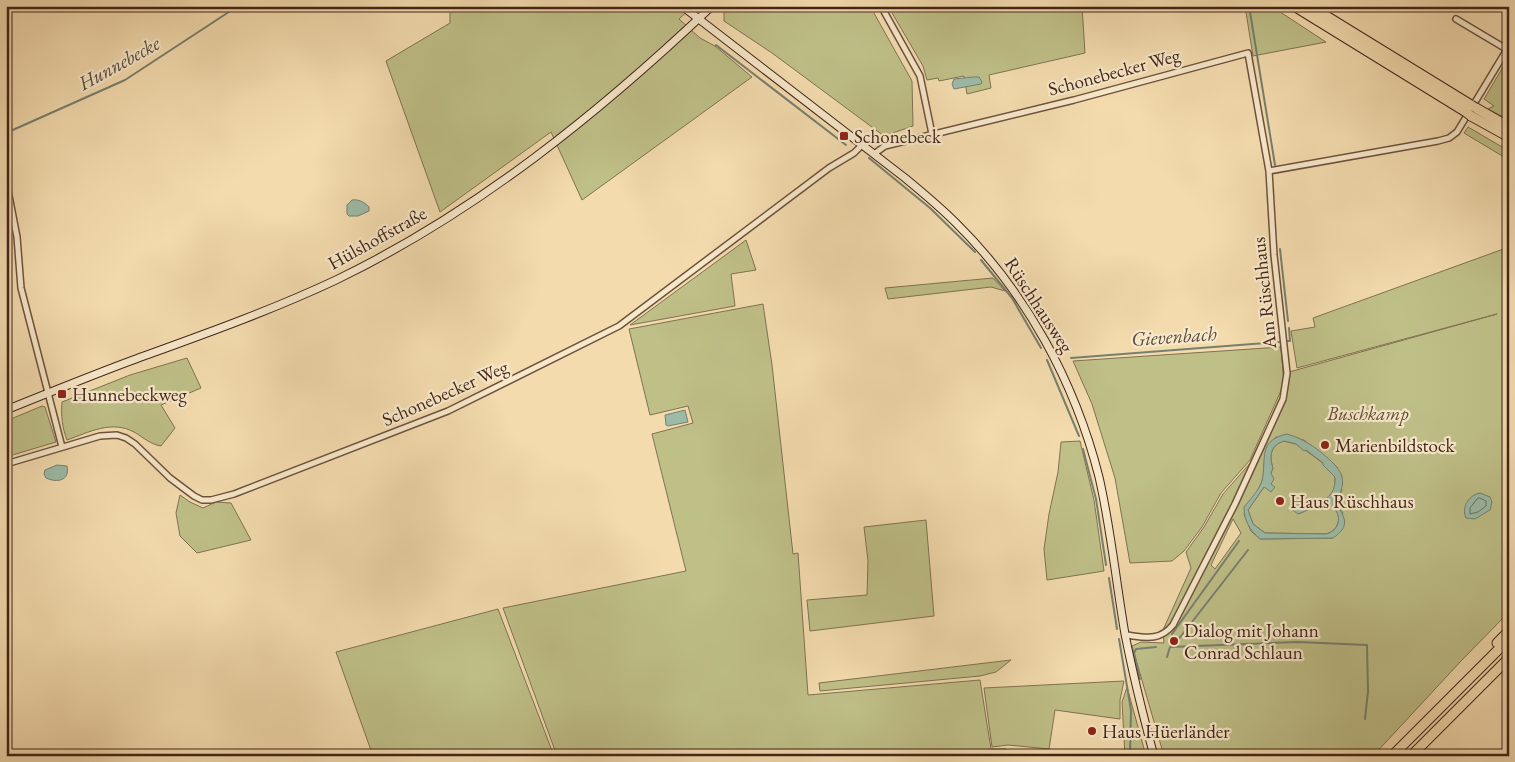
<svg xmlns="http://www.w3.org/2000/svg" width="1515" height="762" viewBox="0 0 1515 762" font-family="'EB Garamond',serif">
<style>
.green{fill:#bfbf88;stroke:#807250;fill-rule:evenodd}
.water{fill:#9bbba8;stroke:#777f6f;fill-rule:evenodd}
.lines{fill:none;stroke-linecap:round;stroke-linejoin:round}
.shore{stroke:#6e7060;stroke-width:1}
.stream{stroke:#777f6f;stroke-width:2}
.minor-casing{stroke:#6e523e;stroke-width:8}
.secondary-casing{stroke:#422519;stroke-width:9}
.trunk-casing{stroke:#422519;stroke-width:11}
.motorway-casing{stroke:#422519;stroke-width:11}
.minor{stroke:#f7e8ca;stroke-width:5}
.secondary{stroke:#f7e8ca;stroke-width:7}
.trunk{stroke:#f3dbae;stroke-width:9}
.motorway{stroke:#f3dbae;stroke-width:9}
.trunk-bridge-casing{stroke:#422519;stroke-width:11;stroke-linecap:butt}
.trunk-bridge{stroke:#f3dbae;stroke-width:9}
.poi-dot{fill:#8f2418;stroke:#f7e8ca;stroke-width:2}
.labels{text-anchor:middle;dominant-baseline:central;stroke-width:4.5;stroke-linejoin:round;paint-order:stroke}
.street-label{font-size:19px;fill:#422519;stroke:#f7e8ca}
.poi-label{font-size:19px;fill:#422519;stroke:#f7e8ca;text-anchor:start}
.park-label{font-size:19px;font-style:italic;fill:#614c35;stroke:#f7e8ca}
.water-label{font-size:20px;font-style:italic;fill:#584a3d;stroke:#f7e8ca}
</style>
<rect width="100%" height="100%" fill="#f3dbae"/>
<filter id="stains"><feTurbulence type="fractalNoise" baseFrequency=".004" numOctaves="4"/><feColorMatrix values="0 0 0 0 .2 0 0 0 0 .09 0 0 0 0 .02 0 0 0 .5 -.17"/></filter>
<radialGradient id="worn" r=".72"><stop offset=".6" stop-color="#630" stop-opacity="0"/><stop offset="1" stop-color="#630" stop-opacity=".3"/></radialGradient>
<path class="green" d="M450,6H693L679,19L700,38L715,46L752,77L582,200L551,132L440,212L386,61L450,23Z
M732,6H870L912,81L913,126L884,136L772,53L724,21V13Z
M888,6H1082L1085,53L989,75L991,88L967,94L964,76L939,81L938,78L927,80L923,66Z
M1245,6H1271L1326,42L1253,56Z
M1509,60V120L1488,109L1494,106L1484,99L1506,62Z
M1468,127L1509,151V160L1464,133Z
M746,240L756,270L731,274L735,306L630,325Z
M1509,247V612L1461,661L1373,756H1164L1132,646L1141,642L1164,643L1163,630L1191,568L1186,552L1204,527L1223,494L1252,461L1284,400L1289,372L1497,314L1297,368L1291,331L1315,327L1313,318ZM1276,437L1304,440L1337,467L1342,491L1334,502L1343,513L1333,538L1260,539L1251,531L1244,514C1249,505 1259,490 1262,481C1267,462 1259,453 1276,437ZM1233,519L1241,533L1215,569L1211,565Z
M993,278L1005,291L991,287L888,299L885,288Z
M763,304L772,365L793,554L798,553L808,695L980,680L991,749H1006L1010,756H557L503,608L686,571L652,434L693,423L688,406L650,415L629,329Z
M1281,347L1284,384L1250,460L1221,493L1202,527L1184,551L1172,561L1130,563L1115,478L1092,404L1073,361Z
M187,358L201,388L161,405L175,428L161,446C150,444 144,438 134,432C112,420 89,432 67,440C62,427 61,416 62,402L130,375Z
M42,406L45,407L56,442L6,457V421Z
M1080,441L1094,500L1104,571L1047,580L1044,549L1049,514L1058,472L1061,442Z
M1284,441L1296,444L1304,450H1305L1324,464L1323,465L1335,477V489L1332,494L1328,498L1309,502L1298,514C1306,511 1316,505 1324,505C1342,505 1344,529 1326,534L1265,533L1253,524L1248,510L1264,487L1271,484V473L1273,468C1269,457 1270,445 1284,441Z
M180,495L190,502L203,508L216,502L231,503L251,540L197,553L180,536L176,513Z
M926,520L934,616L810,631L807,600L867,595L868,561L864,527Z
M498,609L554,756H373L336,652Z
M1011,660L996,672L980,676L820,691L819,683Z
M1124,681L1120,700V719L1055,710L1049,749L1008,745L992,747L984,688Z
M1127,687L1146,756H1125L1122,702Z"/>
<path class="water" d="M973,77H979L982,82L981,84L954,89L952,84L954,79Z
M352,200C359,199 364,202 369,207V211L358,216H349L347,214V205Z
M685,410L688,422L668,426L666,425L665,415Z
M1287,434C1292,436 1298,437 1302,440C1312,444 1341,466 1342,477C1344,487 1340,494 1335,502C1345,517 1351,526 1333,538L1260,539C1250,530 1244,521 1244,507C1250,500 1259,490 1262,481C1267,458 1257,441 1287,434ZM1284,441L1296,444L1304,451L1306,450L1323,463V465L1335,477C1336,491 1328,504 1312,499L1309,502L1304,501L1298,503L1295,502L1290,508L1298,514C1306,511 1316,505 1324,505C1342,505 1344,530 1326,534L1265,533L1253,524L1248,510L1264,487L1271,492L1275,487L1271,484L1274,479L1271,473L1273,468C1269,457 1270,445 1284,441Z
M57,465L67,466C70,481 57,483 46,478L44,474L45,470Z
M1480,493L1490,497L1492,502L1490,510L1475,519L1466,518C1461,507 1469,495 1480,493Z"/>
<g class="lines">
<path class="shore" d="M1480,498L1486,501V506L1478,512L1470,514V508L1477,499Z"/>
<path class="stream" d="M1249,6L1275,165
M716,45L846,145
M6,133L125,80L238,6
M869,158L930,208L975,252
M1280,249L1288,321
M981,260L1012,298L1041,348
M1288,341H1290L1289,328
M1071,358L1279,342
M1047,360L1079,436
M1083,449L1096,499L1106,565
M1109,578L1117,629
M1172,634L1239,541
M1119,639L1131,710L1130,756
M1178,640L1248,550
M1167,657L1170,647L1298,642L1367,645L1368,691L1365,719
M1140,679L1134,653L1136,649L1156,647"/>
<g class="minor-casing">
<path id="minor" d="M881,6L920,76L932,134
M1456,19L1508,50
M874,154L885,146L1074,100L1248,53L1269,171L1274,255L1287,373L1283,399L1235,504L1173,625C1159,642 1144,637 1126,635
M1269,171L1438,141L1449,138L1457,132L1509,46
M6,180L17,237L21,288L62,447
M6,464L100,436L117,435L126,438L135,444L170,478L194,496L202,500H211L234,494L448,411L619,326L829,168L854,153L862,145"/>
</g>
<g class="secondary-casing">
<path id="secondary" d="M682,6L905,178C922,192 940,207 956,223C1026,292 1075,382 1099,477C1111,529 1116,582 1125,634C1133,675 1143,715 1154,756
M6,410C48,393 90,376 133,360C202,335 270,311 336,280C477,212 599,113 712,6"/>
</g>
<g class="trunk-casing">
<path id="trunk" d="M1294,6L1466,112
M1310,6L1471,105
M1476,108L1509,127
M1471,116L1509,137"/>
</g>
<g class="motorway-casing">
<path id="motorway" d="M1497,643L1509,631
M1392,756L1509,639
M1411,756L1509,658"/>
</g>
<use href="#minor" class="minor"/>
<use href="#secondary" class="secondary"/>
<use href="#trunk" class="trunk"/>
<use href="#motorway" class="motorway"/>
<g class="trunk-bridge-casing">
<path id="trunk-bridge" d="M1471,105L1476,108
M1466,112L1471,116"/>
</g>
<use href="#trunk-bridge" class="trunk-bridge"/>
</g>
<g class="poi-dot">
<rect x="839" y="131" width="10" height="10" rx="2.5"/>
<rect x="57" y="389" width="10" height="10" rx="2.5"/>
<circle cx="1325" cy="445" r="5"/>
<circle cx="1280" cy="501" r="5"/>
<circle cx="1174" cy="641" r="5"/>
<circle cx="1092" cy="731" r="5"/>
</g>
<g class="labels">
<g class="street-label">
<text transform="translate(1114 72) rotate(-15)">Schonebecker Weg</text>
<text transform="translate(377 238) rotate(-29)">Hülshoffstraße</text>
<text transform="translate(1264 293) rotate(-96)">Am Rüschhaus</text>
<text transform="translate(1039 305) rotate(57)">Rüschhausweg</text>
<text transform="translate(445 393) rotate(-24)">Schonebecker Weg</text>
</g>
<g class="poi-label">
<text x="854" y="136">Schonebeck</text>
<text x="72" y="394">Hunnebeckweg</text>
<text x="1335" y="445">Marienbildstock</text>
<text x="1290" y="501">Haus Rüschhaus</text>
<text x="1184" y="630">Dialog mit Johann<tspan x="1184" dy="22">Conrad Schlaun</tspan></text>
<text x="1102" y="731">Haus Hüerländer</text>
</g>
<g class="park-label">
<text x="1368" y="413">Buschkamp</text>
</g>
<g class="water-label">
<text transform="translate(119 63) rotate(-29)">Hunnebecke</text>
<text transform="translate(1174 336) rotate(-4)">Gievenbach</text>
</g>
</g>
<rect width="1515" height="762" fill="none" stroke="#f3dbae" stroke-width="25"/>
<rect x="8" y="8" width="1500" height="747" fill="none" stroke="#422519" stroke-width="2.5"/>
<rect x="12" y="12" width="1490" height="737" fill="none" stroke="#422519"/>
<rect width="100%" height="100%" filter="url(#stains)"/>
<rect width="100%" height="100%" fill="url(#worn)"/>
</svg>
